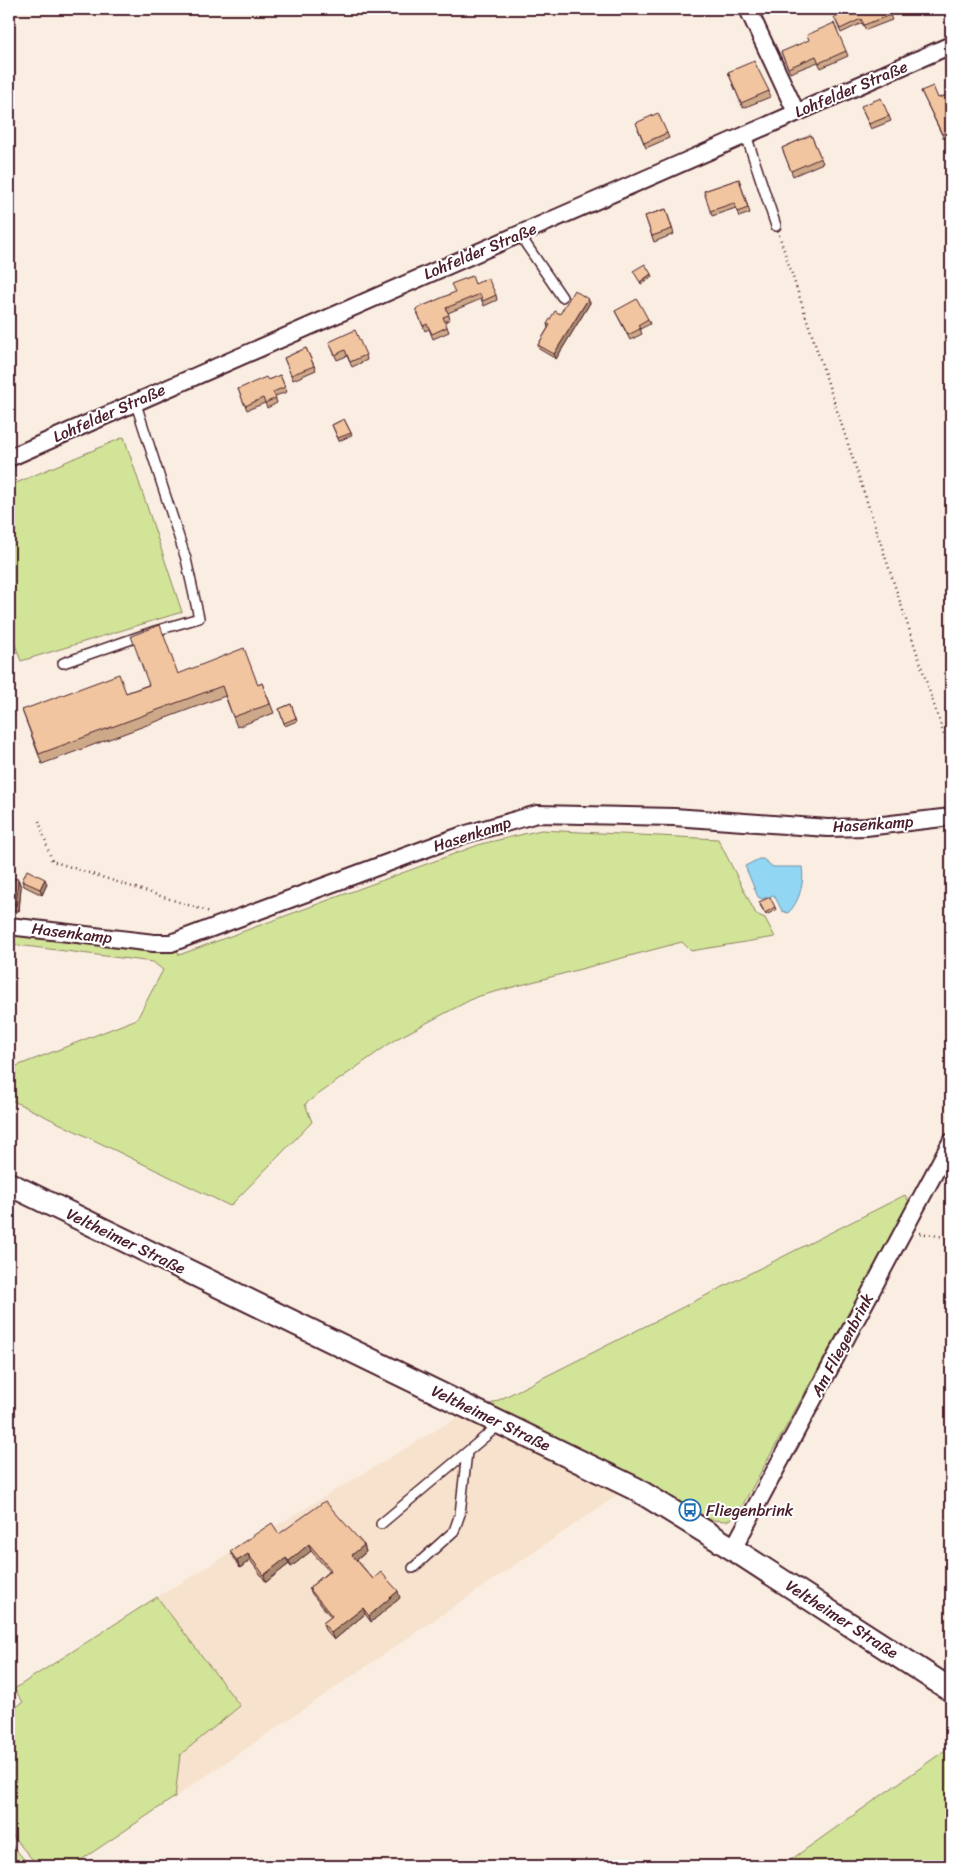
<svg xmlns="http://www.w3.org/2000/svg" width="960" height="1875" viewBox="0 0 960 1875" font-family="Sriracha,sans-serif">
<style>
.built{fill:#f7e2ce}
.green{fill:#d1e498;stroke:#8e8262}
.water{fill:#91d6f3;stroke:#758da3}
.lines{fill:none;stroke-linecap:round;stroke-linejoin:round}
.service-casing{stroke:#4a1f2b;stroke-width:12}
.minor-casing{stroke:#4a1f2b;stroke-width:20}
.secondary-casing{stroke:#4a1f2b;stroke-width:26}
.path{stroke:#4a1f2b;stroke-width:2.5;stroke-dasharray:1 4;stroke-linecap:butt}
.service{stroke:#fff;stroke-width:9}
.minor{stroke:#fff;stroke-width:16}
.secondary{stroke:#fff;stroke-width:22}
.wall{fill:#cea989;stroke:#4a1f2b}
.shaded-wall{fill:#a88a6f;stroke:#4a1f2b}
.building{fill:#f0c59f;stroke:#4a1f2b}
.labels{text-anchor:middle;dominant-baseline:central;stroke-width:4;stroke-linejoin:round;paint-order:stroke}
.street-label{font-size:16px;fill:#4a1f2b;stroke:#fff}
.poi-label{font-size:16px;fill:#4a1f2b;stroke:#fff;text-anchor:start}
</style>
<rect width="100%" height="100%" fill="#faeee2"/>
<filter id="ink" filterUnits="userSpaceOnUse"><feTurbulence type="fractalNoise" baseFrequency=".02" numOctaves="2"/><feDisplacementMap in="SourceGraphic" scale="10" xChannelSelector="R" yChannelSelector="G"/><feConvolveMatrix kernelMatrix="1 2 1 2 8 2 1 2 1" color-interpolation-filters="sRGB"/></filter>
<g filter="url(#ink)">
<path class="built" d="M470,1403L622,1492L175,1797L180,1755L240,1706L157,1597L456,1418Z"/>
<path class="green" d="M124,437L182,612L21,661L9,628V486Z
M541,830L718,839L756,914L765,918L775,937L691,951L682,942L476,997L396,1039L305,1104L312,1122L230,1206L9,1099V1069L137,1019L163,970L153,962L9,944V929L176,946L179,955L481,844Z
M905,1195L910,1203L736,1517L726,1521L711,1520L643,1480L489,1405Z
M157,1597L240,1706L180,1755L175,1797L72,1866H38L9,1832V1712L23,1702L14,1689Z
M951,1746V1866H782Z
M9,1842L30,1866H9Z"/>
<path class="water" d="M759,859H763L773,867H802C805,882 799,903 788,913L782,911L774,895L762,899L758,897L745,866Z"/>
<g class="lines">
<g class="service-casing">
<path id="service" d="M746,135L776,226
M519,234L562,297
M63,663L155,631L199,618L186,559L135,401
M381,1524L499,1425
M413,1568L454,1531L460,1514L467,1452"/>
</g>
<g class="minor-casing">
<path id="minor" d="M748,9L796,112
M9,458L951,45
M9,926L154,943H171L463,835L537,814L674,817L828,828L866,827L951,817
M733,1549L951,1142"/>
</g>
<g class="secondary-casing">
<path id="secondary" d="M9,1184L636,1489L733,1549L951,1690"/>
</g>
<path class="path" d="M779,235L951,756
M39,821L52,861L210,912
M920,1233L951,1238"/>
<use href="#service" class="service"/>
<use href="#minor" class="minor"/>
<use href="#secondary" class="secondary"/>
</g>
<path class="wall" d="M890,15L892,20L866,30L862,23L841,33L836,21Z
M846,51L848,56L821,68L818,62L790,73L781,52Z
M728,72L769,91L770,97L743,108Z
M921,91L938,98L951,94V136L944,139Z
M863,112L889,116L891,121L871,129Z
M638,129L667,133L669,138L646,148Z
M811,135L823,163L793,176L782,148Z
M739,179L750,213L739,217L736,208L712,216L704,191Z
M666,209L674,234L654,242L645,216Z
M475,284L496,295L497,300L484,306L481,299L448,313L450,319L445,322L449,332L433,339L429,329L425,331L416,309Z
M588,299L590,303L556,359L539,349L538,345L548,328L547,324L560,314Z
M615,311L648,319L650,324L640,329L642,334L630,340Z
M329,342L366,355L367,360L352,367L347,356L337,360Z
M306,348L316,370L293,380L284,358Z
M280,375L287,392L275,396L277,403L267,408L265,403L247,410L238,389L268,380Z
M344,419L352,435L339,441L332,425Z
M178,674L258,685L262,683L274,713L237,727L225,696L42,764L22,710L126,693Z
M291,704L297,721L285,726L279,709Z
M9,879H18L21,887L19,911H9Z
M22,881L47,884L42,895L24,886Z
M760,905L775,907L776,910L766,915Z
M279,1534L364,1545L366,1552L357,1560L373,1579L400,1598L371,1622L365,1614L334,1640L325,1630L323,1623L331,1617L312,1594L309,1588L329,1571L311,1551L291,1567L289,1564L266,1582L250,1560L240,1568L233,1557L230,1551Z"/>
<path class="shaded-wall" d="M651,274L652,277L641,284L640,282Z
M588,299L590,303L556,359L554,354Z
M18,879L21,887L19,911L16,904Z
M45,879L47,884L42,895L40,889Z
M309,1544L311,1551L291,1567L289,1561Z
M364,1545L366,1552L355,1561L352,1555Z
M248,1554L250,1560L240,1568L237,1561Z
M286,1558L289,1564L266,1582L264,1575Z
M398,1591L400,1598L371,1622L369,1616Z
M363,1608L365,1614L334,1640L331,1633Z"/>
<path class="building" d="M851,9H887L890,15L864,25L861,19L840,29L834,17Z
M834,23L846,51L819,63L816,56L788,68L781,52L809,40L807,35Z
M754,61L769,91L741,103L728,72Z
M933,86L938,98L951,94V130L942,134L921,91Z
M881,98L889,116L869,124L861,106Z
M658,113L667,133L644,143L636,123Z
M811,135L821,158L791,171L782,148Z
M739,179L748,208L737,212L734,203L710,211L704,191Z
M666,209L672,229L652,236L645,216Z
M645,264L651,274L640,282L633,271Z
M472,276L475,284L488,278L496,295L483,301L480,294L446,308L449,315L443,317L447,327L432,334L427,324L423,326L416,309L455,292L451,284Z
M574,290L588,299L554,354L538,345L550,325L547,324L555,311L560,314Z
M637,299L648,319L638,325L640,329L628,335L615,311Z
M355,330L366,355L350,362L345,350L335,355L329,342Z
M306,348L314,366L291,375L284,358Z
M280,375L285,387L273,392L276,398L265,403L263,398L245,406L238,389L266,377L268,380Z
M344,419L351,433L338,438L332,425Z
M160,625L178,674L244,648L258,685L262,683L270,704L233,717L222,686L39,754L22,710L119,674L126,693L149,685L131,636Z
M291,704L296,718L284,723L279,709Z
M27,870L45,879L40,889L22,881Z
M9,879H18L16,904L9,903Z
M770,897L775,907L765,913L759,902Z
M325,1501L364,1545L352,1555L373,1579L381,1572L398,1591L369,1616L363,1608L331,1633L323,1623L332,1616L309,1588L331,1570L309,1544L289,1561L286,1558L264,1575L248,1554L237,1561L230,1551L272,1523L279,1534Z"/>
</g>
<defs>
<g id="bus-ring" transform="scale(1.125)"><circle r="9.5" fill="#fff" stroke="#1f6fb2" stroke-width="1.5"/><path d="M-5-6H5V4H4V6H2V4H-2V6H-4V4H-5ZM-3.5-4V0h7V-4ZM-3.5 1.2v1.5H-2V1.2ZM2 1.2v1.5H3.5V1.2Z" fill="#1f6fb2"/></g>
</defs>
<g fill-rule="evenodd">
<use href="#bus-ring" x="690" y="1510"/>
</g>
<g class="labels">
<g class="street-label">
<text transform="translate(851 89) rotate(-23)">Lohfelder Straße</text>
<text transform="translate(480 251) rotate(-23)">Lohfelder Straße</text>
<text transform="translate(109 413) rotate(-24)">Lohfelder Straße</text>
<text transform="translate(873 824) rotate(-4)">Hasenkamp</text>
<text transform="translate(472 834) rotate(-18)">Hasenkamp</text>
<text transform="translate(72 933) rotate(7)">Hasenkamp</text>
<text transform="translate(126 1241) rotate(26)">Veltheimer Straße</text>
<text transform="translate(842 1345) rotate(-62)">Am Fliegenbrink</text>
<text transform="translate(491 1418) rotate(26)">Veltheimer Straße</text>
<text transform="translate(842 1619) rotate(33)">Veltheimer Straße</text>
</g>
<g class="poi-label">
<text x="706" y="1510">Fliegenbrink</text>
</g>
</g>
<rect width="960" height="1875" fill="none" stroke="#fff" stroke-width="30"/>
<rect x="15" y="15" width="930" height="1845" fill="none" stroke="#4a1f2b" stroke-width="2" filter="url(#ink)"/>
</svg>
